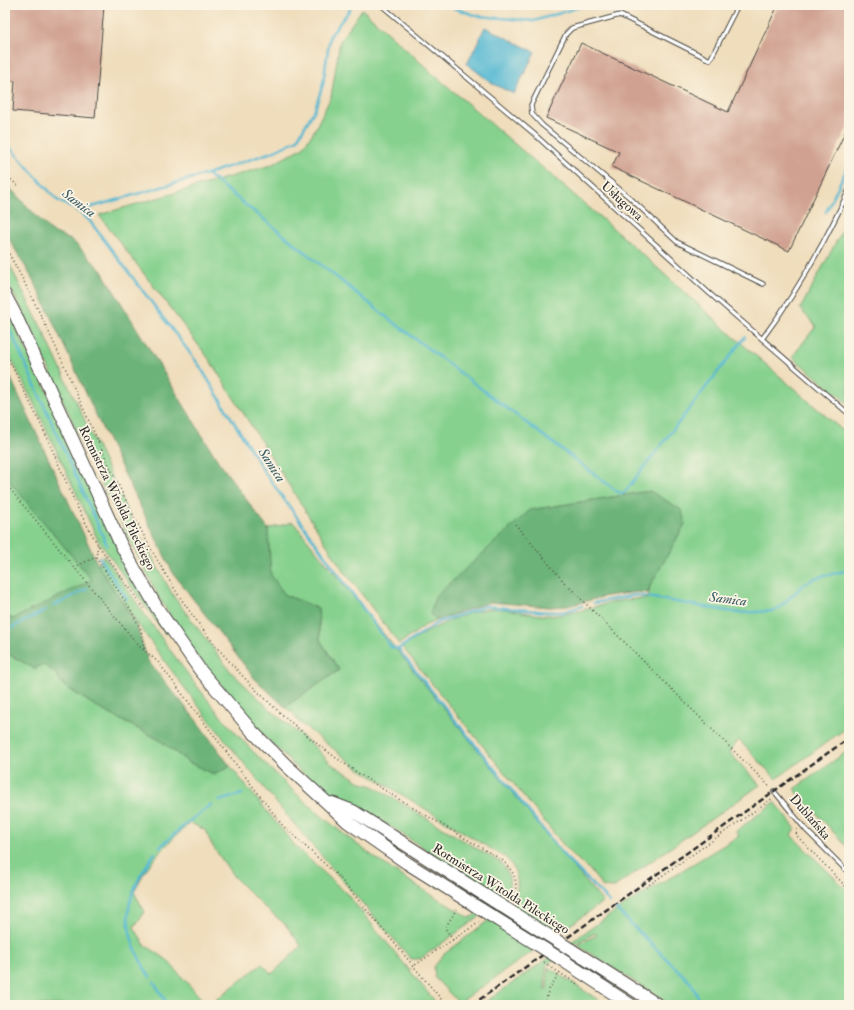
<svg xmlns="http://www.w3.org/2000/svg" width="854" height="1010" viewBox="0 0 854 1010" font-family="'IM FELL Double Pica',serif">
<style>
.green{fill:#86d18e;stroke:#587e5c}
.forest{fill:#6cb379;stroke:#4c6f52}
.water{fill:#53b7d2;stroke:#3f717e}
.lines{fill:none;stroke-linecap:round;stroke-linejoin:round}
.stream{stroke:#53b7d2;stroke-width:2.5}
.building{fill:#d0a191}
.lane-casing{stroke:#484641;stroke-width:5.5}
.primary-casing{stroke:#484641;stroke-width:14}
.path{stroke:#484641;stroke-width:1.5;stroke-dasharray:1 3;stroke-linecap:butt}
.lane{stroke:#fff;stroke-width:3.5}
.primary{stroke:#fff;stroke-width:12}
.rail{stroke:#2b2b2b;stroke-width:2.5;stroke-dasharray:6 3;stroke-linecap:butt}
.primary-bridge-casing{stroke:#484641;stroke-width:14;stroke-linecap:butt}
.path-bridge{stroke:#484641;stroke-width:1.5;stroke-dasharray:1 3;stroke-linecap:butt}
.primary-bridge{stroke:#fff;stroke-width:12}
.labels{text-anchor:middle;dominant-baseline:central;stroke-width:3.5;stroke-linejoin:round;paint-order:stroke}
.street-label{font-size:13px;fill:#2b2b2b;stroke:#fcf5e5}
.water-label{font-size:14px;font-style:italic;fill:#395c65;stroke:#fcf5e5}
</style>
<rect width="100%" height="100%" fill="#fcf5e5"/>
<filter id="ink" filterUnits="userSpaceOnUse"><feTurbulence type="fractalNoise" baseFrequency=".025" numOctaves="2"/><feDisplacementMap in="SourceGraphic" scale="8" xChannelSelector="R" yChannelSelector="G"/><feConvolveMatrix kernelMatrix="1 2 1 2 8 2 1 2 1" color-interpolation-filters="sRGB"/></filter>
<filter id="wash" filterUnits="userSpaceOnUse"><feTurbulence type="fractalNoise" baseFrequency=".012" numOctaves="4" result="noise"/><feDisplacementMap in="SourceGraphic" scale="16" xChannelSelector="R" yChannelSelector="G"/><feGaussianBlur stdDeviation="0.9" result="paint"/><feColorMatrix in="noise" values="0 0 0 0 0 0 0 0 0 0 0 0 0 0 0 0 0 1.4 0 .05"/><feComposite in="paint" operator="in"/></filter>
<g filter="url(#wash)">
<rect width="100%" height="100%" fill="#efddbb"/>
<path class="green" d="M362,9L432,73L622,236L733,336L849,436V726L776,779L739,740L729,752L760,785L613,888L603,887L589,869L570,853L402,647C430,630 470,605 504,609C521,611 540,617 558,615C590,611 614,597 648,599L650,586L685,524L650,491L530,510L430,614L438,620L426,625L399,644L339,564L209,359L99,215L271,165L302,148L313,133L331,97L340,41Z
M849,218V404L792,357L816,326L800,309Z
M5,256L44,333L131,519L174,597L231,672L273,712L316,748L330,763L362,783L373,786L501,863C511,874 512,887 504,899L420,959H411C300,832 190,707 98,565L104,556C142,610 178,664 220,715C263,765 313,812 366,851C399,876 435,897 470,918L500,897L377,818L333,795L300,771L260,732L199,659L160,600L89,459L26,317L5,279Z
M5,306L167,633L165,634L98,540L43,422L5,346Z
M5,476L93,580L13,619L5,615Z
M293,522L549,838L603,902L459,1003L435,978L434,967L443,955L514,901C520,884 518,871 506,858L358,768L299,722L293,713L285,707L339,670L320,640L318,608L285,595L270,575L268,529Z
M5,652L18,660L43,664L56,674L63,685L100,709L158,739L188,762L214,774L230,766L297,848L347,894L438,1005H209L262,964L272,974L301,946L286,925L263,906L234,877L212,845L205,830L190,823C164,847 149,860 134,892L145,912L134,927L145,945L166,959L207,1005H5Z
M849,750V849L794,789Z
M775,802L795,828L791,835L849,892V1005H671L577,945L597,935L595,933L575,944L546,965L545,990L547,989L548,967L606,1005H481L620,908L739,836L736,831Z"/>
<path class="forest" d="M5,183L51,231L73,241L101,270L218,461L268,529L271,575L285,595L318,608L320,640L339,670L285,707L255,679L173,573L103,430L35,283L5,232Z
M5,366L98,565L136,624L148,661L196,720L230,766L214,774L188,762L158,739L100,709L63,685L56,674L43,664L35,669L5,652V615L13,619L92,580L5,476Z
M650,491L682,510L685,524L650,586L648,593L637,592L606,596L568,606L549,607L490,602L438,620L430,614L435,597L530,510Z"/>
<path class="water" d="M485,27L535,52L514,94L493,84L467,64Z"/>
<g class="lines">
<path class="stream" d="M444,5L478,16L534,21L586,5
M5,142L57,200L78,211L89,220L199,365L265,473L391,647L398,649L439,622L486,606L547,612H563L582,606
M207,174L389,319L618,492L624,493L745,337
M78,211L207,174L275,151L297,140L315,109L323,84L330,36L351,8
M826,212L849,164
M5,319L107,545
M99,557L127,599
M594,603L636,595L739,613L771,611L778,609L802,586L815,578L849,570
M53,606L87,589
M5,631L46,610
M398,649L567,859L610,902
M219,801L242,794
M160,847L187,823L212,804
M616,909L691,983L700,1001L708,1005
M150,977C119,929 122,898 155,853
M154,982L168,1005"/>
</g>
<g id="blocks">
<path class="building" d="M5,5H104L95,118L13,111L15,81L5,80Z
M778,5H849V124L789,251L612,167L619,152L546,118L581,43L728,112Z"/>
</g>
</g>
<g filter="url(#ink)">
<use href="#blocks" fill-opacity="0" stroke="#484641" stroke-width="1"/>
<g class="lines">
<g class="lane-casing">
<path id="lane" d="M381,5L533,133L709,293L849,414
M738,5L710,60L620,15L572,28L566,34L531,105L532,114L542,125L629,197L677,242L763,284
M762,339C795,295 826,240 849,190
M774,791L806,830L849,873"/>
</g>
<g class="primary-casing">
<path id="primary" d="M5,295L15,314L121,545L157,608L200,670L252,731L287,766L348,822L407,863L482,910
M332,803L353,811L494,901
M570,949L658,1005
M559,958L631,1005"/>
</g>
<path class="path" d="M5,174L18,186
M5,247C67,355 105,476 171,583C214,653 275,715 342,762C393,798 449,828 502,860C515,872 520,883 512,900
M5,352L45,433L77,507L98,545L144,608
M5,483L139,646L158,662L283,826L339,877L446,1005
M515,524L565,583L770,787
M98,545L96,557L131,610L141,630L145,651
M74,567L96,557
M797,829L796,835L849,890
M646,887L773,798
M453,940L445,928L458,907
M549,966L582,987
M412,967L481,921
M545,1005L548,991L560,972"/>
<use href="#lane" class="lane"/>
<use href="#primary" class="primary"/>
<path class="rail" d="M472,1005L849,738"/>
<g class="primary-bridge-casing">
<path id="primary-bridge" d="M494,901L570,949
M482,910L559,958"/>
</g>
<path class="path-bridge" d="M544,962L549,966"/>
<use href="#primary-bridge" class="primary-bridge"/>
</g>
</g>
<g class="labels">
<g class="street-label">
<text transform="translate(622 201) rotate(42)">Usługowa</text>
<text transform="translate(117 498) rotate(64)">Rotmistrza Witolda Pileckiego</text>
<text transform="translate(810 817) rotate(49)">Dublańska</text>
<text transform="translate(501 889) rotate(32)">Rotmistrza Witolda Pileckiego</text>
</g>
<g class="water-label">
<text transform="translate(79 203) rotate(37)">Samica</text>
<text transform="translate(272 465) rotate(57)">Samica</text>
<text transform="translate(728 599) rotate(7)">Samica</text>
</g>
</g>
<rect width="854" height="1010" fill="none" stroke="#fcf5e5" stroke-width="20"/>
</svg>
